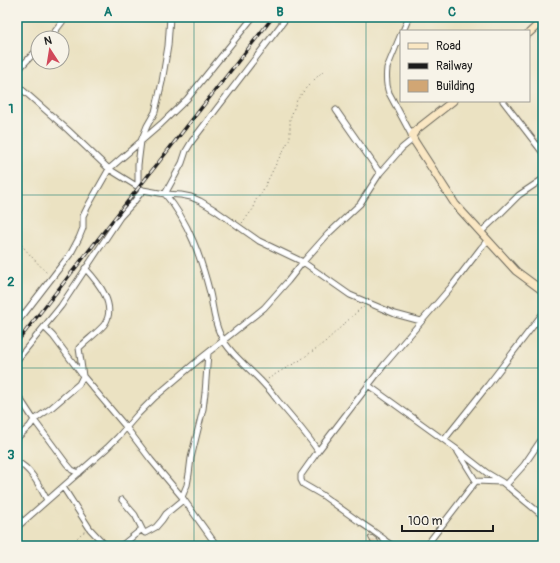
<svg xmlns="http://www.w3.org/2000/svg" width="560" height="563" viewBox="0 0 560 563" font-family="Pangolin,sans-serif">
<style>
.building{fill:#d1a674}
.lines{fill:none;stroke-linecap:round;stroke-linejoin:round}
.street-casing{stroke:#646156;stroke-width:7}
.secondary-casing{stroke:#646156;stroke-width:9}
.path{stroke:#646156;stroke-width:1;stroke-dasharray:1 3;stroke-linecap:butt}
.street{stroke:#fff;stroke-width:5}
.secondary{stroke:#fae7c3;stroke-width:7}
.rail-casing{stroke:#1c1c1c;stroke-width:3.5}
.rail{stroke:#f7f3e8;stroke-width:2;stroke-dasharray:6;stroke-linecap:butt}
.grid{fill:none;stroke:#0f766e;stroke-width:1;stroke-opacity:0.55}
.neatline{fill:none;stroke:#0f766e;stroke-width:1.5}
.grid-label{font-size:13px;text-anchor:middle;font-weight:bold;fill:#0f766e}
</style>
<rect width="100%" height="100%" fill="#f7f3e8"/>
<filter id="ink" filterUnits="userSpaceOnUse"><feTurbulence type="fractalNoise" baseFrequency=".025" numOctaves="2"/><feDisplacementMap in="SourceGraphic" scale="8" xChannelSelector="R" yChannelSelector="G"/><feConvolveMatrix kernelMatrix="1 2 1 2 8 2 1 2 1" color-interpolation-filters="sRGB"/></filter>
<filter id="wash" filterUnits="userSpaceOnUse"><feTurbulence type="fractalNoise" baseFrequency=".012" numOctaves="4" result="noise"/><feDisplacementMap in="SourceGraphic" scale="16" xChannelSelector="R" yChannelSelector="G"/><feGaussianBlur stdDeviation="0.9" result="paint"/><feColorMatrix in="noise" values="0 0 0 0 0 0 0 0 0 0 0 0 0 0 0 0 0 1.4 0 .05"/><feComposite in="paint" operator="in"/></filter>
<g filter="url(#wash)">
<rect width="100%" height="100%" fill="#ebe2c2"/>
<g id="blocks">
<path class="building" d="M372,535L377,539L379,542L373,546L368,537Z"/>
</g>
</g>
<g filter="url(#ink)">
<use href="#blocks" fill-opacity="0" stroke="#646156" stroke-width="1"/>
<g class="lines">
<g class="street-casing">
<path id="street" d="M287,17L192,141L186,151L182,163L165,194C189,222 201,258 210,293C213,306 214,322 220,334C228,352 249,368 262,382C268,388 273,394 278,401C292,417 306,433 318,451
M403,31L409,17
M401,34L387,68C386,77 386,85 389,93L412,136
M50,38L66,17
M17,71L38,49
M17,85L68,130L109,169L138,187L143,190L165,194L181,195L191,197L200,201L215,210L259,241L303,262L350,295L395,314L421,321
M503,101L543,153
M336,110L380,173
M138,187V165L141,141L147,126L155,112L162,82L168,46L170,17
M481,232L498,216L519,195L543,179
M17,322L24,314L71,253L79,238L83,228V216L88,206L109,169L161,124L187,99L253,17
M44,327L53,336L83,376L126,427L151,460L182,497L217,546
M17,360L61,306L120,217L133,203L143,190
M368,385L455,448L487,473L502,482L543,516
M17,394L34,420L66,463L72,470L79,473
M17,438L30,426L34,420L51,408L79,384L83,376L79,348C87,340 97,333 104,325C118,306 98,282 85,268
M444,440L488,385L543,313
M17,462C31,468 40,487 47,500
M476,481L501,482
M506,485L524,465L541,440L543,439
M63,487L90,529L106,546
M182,497L187,485L189,474L191,458L203,409L205,393L208,353
M122,500L135,515L143,531L145,533L156,527L162,520L166,514L183,500
M17,513L22,523
M17,527L107,448L118,437L138,414L155,397L195,363L264,308L288,281L303,262L328,234L360,204L380,173L402,148L413,139
M384,540L393,546
M121,546L142,529
M387,546L384,539L373,531L361,523L322,495L303,484L301,480V475L318,451L384,365L451,287L481,248L488,240
M426,546L476,481L458,452"/>
</g>
<g class="secondary-casing">
<path id="secondary" d="M529,33L543,20
M453,101L416,130L412,136L415,142L455,204L516,271L543,291"/>
</g>
<path class="path" d="M242,223L254,208L255,201L261,194L278,160L288,142L290,137V119L297,100L306,88L323,71
M17,238C25,251 37,262 47,273
M268,379L279,372L299,361L325,342L360,309L364,307
M69,546L82,533L86,531"/>
<use href="#street" class="street"/>
<use href="#secondary" class="secondary"/>
<g class="rail-casing">
<path id="rail" d="M17,342L273,17"/>
</g>
<use href="#rail" class="rail"/>
</g>
</g>
<path class="grid" d="M194,17V546M366,17V546M17,195H543M17,368H543"/>
<rect width="560" height="563" fill="none" stroke="#f7f3e8" stroke-width="44"/>
<rect x="400" y="30" width="130" height="72" fill="#f7f3e8" stroke="#9f9d96"/>
<rect x="408" y="43" width="20" height="6" fill="#fae7c3" stroke="#9f9d96"/>
<text x="436" y="50" font-size="12" fill="#1c1c1c">Road</text>
<rect x="408" y="63" width="20" height="6" fill="#1c1c1c" stroke="#9f9d96"/>
<text x="436" y="70" font-size="12" fill="#1c1c1c">Railway</text>
<rect x="408" y="80" width="20" height="12" fill="#d1a674" stroke="#9f9d96"/>
<text x="436" y="90" font-size="12" fill="#1c1c1c">Building</text>
<g transform="translate(50 50) rotate(348)"><circle r="19" fill="#f7f3e8" stroke="#9f9d96"/>
<path d="M0-3L7 15L0 10L-7 15Z" fill="#d1495b"/>
<text y="-6" font-size="11" font-weight="bold" text-anchor="middle" fill="#1c1c1c">N</text>
</g>
<path d="M402 525v6h91v-6" fill="none" stroke="#1c1c1c" stroke-width="2"/>
<text x="408" y="525" font-size="12" fill="#1c1c1c" stroke="#f7f3e8" stroke-width="3" paint-order="stroke">100 m</text>
<rect x="22" y="22" width="516" height="519" class="neatline"/>
<g class="grid-label">
<text x="108" y="16">A</text>
<text x="280" y="16">B</text>
<text x="452" y="16">C</text>
<text x="11" y="113">1</text>
<text x="11" y="286">2</text>
<text x="11" y="459">3</text>
</g>
</svg>
